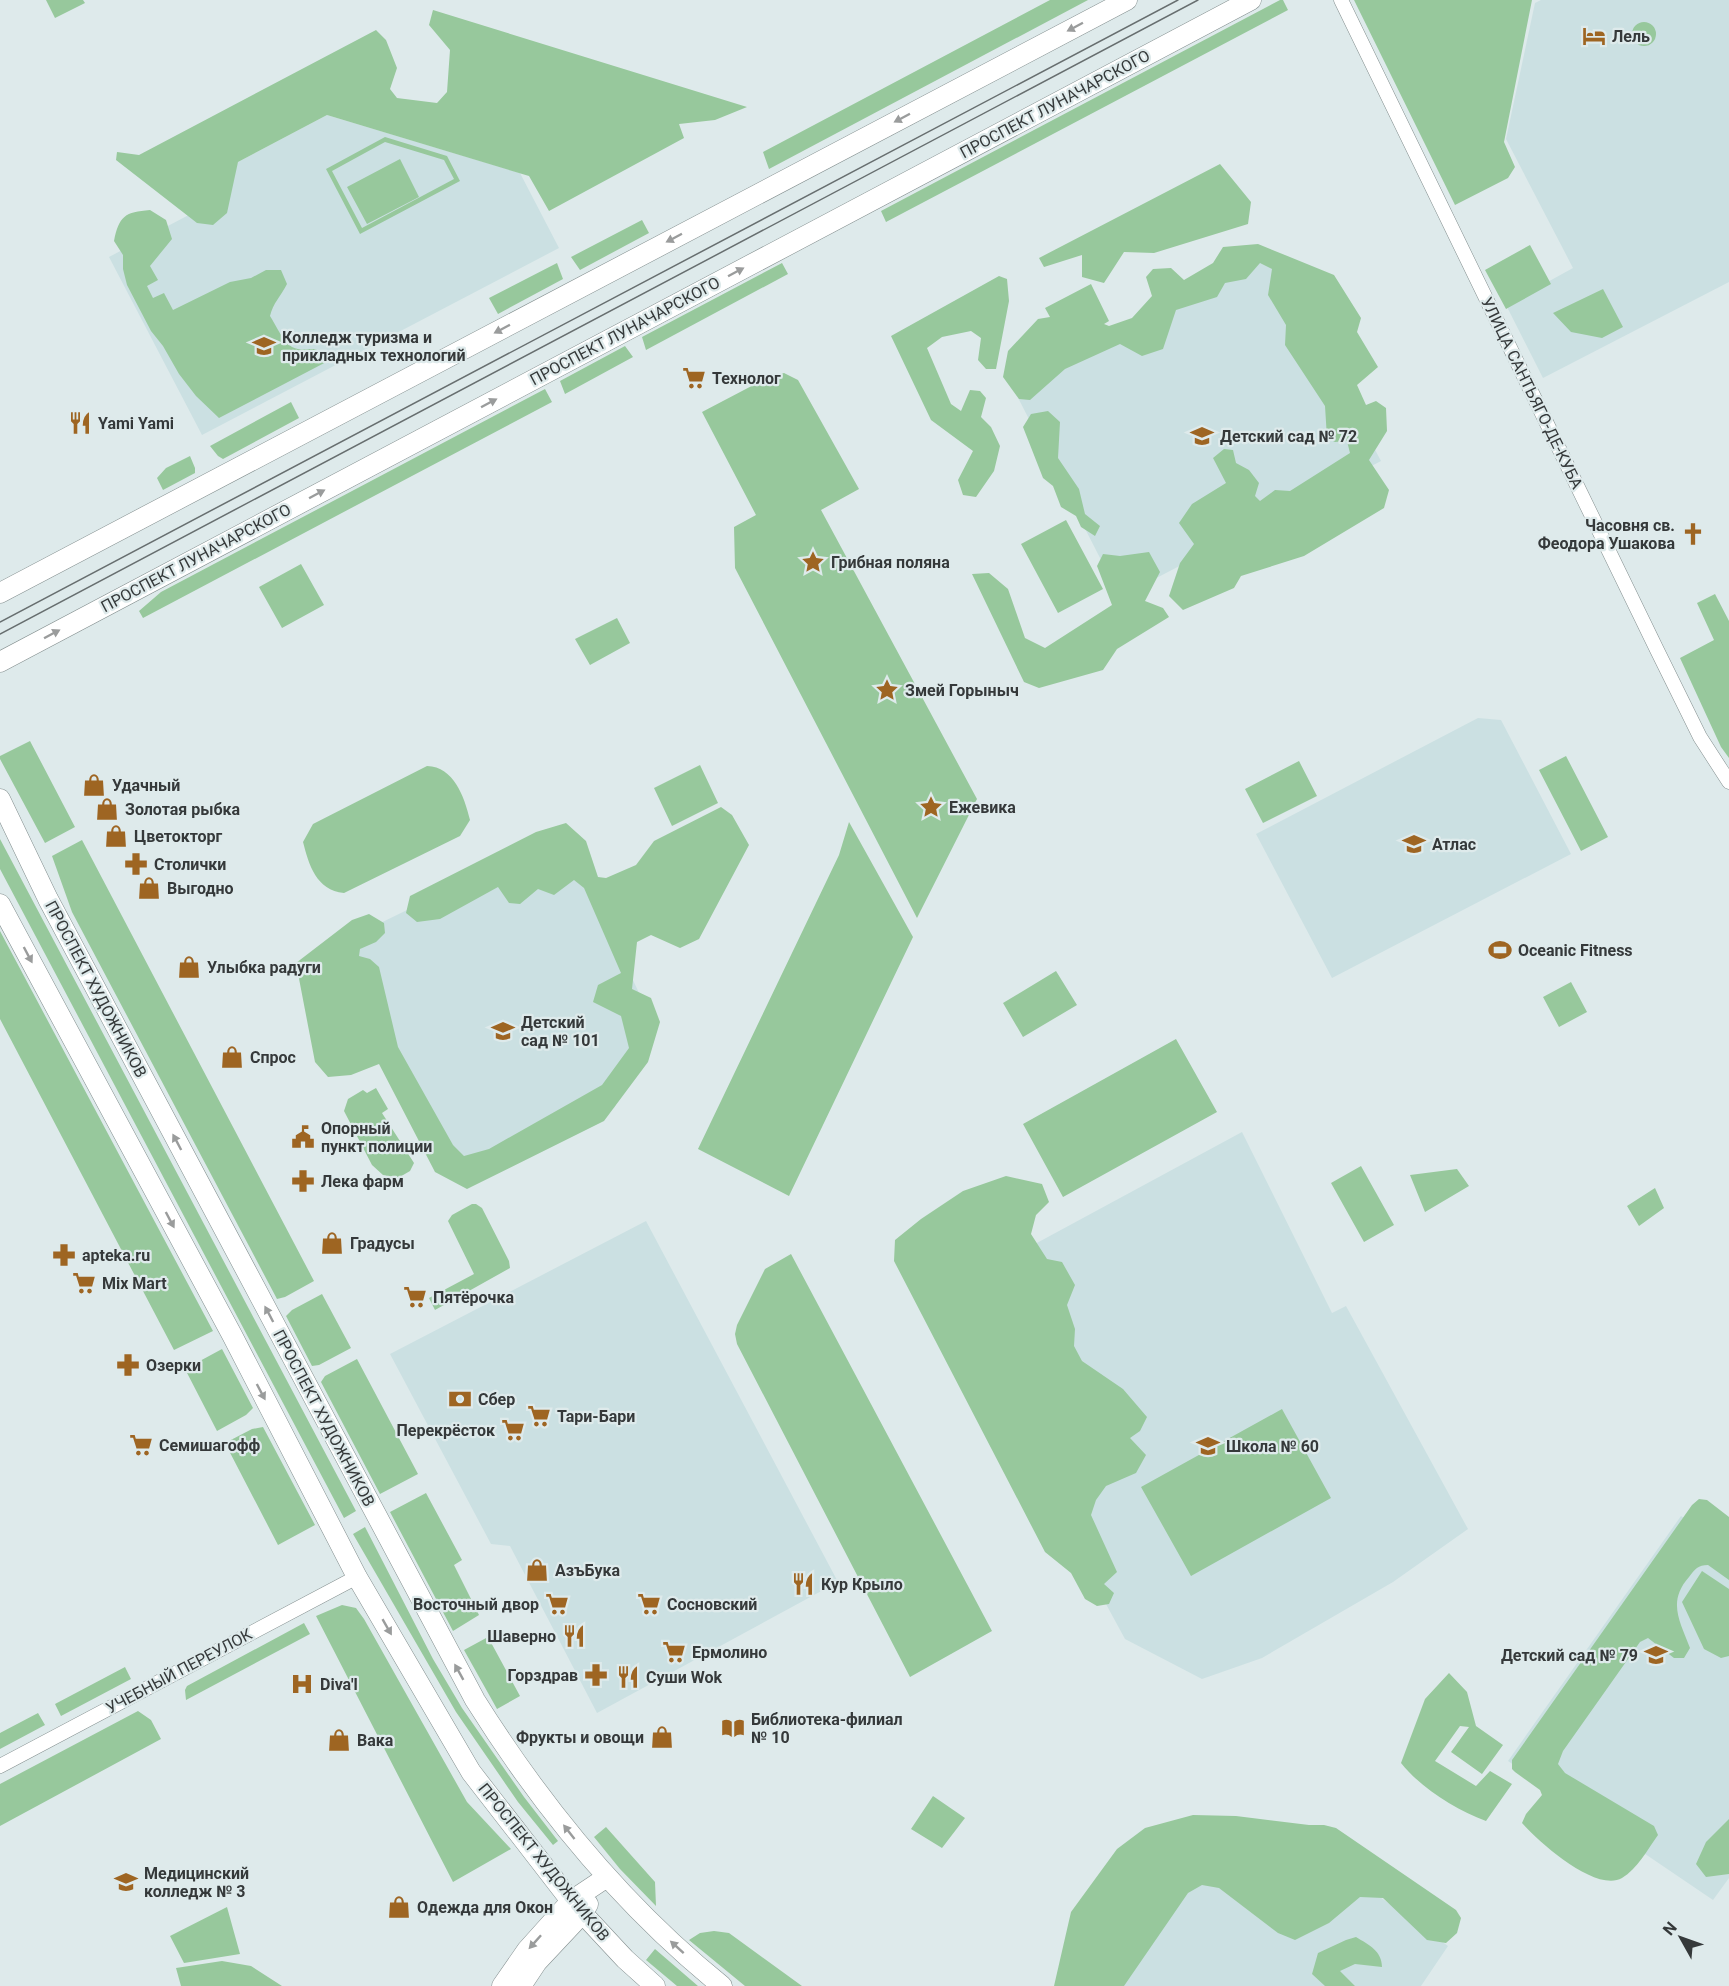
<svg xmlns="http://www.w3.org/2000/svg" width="1729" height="1986" viewBox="0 0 1729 1986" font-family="Roboto,sans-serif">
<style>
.built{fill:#cbe0e2}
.green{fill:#97c89c;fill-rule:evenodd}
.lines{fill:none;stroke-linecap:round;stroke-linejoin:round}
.street-casing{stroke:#838e8e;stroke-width:15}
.secondary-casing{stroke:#838e8e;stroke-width:21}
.street{stroke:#fff;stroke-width:14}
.secondary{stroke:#fff;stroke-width:20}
.tram{stroke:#676e6f;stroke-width:1.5}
.oneway{fill:#9a9c9c}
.labels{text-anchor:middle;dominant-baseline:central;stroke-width:4.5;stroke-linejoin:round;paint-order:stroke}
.poi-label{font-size:16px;font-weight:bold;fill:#35393a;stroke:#deeaeb;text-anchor:start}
.street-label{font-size:16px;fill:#35393a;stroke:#deeaeb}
</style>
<rect width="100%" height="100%" fill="#deeaeb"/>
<path class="built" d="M1541,0H1729V282L1543,378L1506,305L1573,268L1506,139L1535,3Z
M327,115L520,173L559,248L202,435L109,257L221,198L238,162Z
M1269,250L1381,461L1120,597L1011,384Z
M1478,718L1501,720L1571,854L1332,978L1256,834Z
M565,833L645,1006L641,1056L614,1108L465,1186L321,952Z
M1242,1132L1332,1313L1346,1306L1468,1529L1393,1582L1262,1658L1202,1679L1125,1639L1057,1514L922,1305Z
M646,1221L838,1582L597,1713L510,1546L491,1544L390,1354Z
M1681,1516L1729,1550V1878L1713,1900L1508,1761Z
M1162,1832L1301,1840L1448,1946L1421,1986H1059Z"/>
<path class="green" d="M46,0H83L85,3L55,18Z
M1050,0H1088L769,169L763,152Z
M1280,0H1283L1288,10L886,222L881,211Z
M1354,0H1532L1504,142L1515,167L1508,178L1455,205Z
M433,10L747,107L715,120L679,124L684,138L549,211L529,176L327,115L238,162L227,213L213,225L197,223L116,160L117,152L139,155L376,30L386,40L397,68L390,89L397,98L437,103L447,92L450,50L429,25Z
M1632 34a12 12 0 1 1 24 0a12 12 0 1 1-24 0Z
M385,137L447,156L460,181L360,234L326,169ZM385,142L444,160L454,179L362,228L332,171Z
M400,159L419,197L367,224L347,187Z
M1220,164L1251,202L1248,224L1154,253L1124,252L1104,283L1082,277V255L1044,267L1039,258Z
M150,210L166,220L172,239L150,266L158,280L147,286L153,298L164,293L173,310L230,282L251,278L266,270H281L287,284C281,296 273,303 270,316C276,325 283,342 292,347C309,355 312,340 330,360L219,418L196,396L179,374L163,346L151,331L127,285L123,269V255L114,241C119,216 125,212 150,210Z
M642,220L649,233L580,270L571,257Z
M1258,244L1334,275L1361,318L1357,332L1378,367L1357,385L1366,405L1376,401L1386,408L1387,431L1369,460L1389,490L1384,508L1304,556L1241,576L1234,588L1183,610L1169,596L1180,563L1194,544L1179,523L1192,504L1226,483L1213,458L1224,449L1233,450L1236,463L1249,470L1259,483L1255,496L1260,501L1275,490L1290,491L1350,453L1347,441L1335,442L1327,438L1325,406L1285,345L1286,325L1268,295L1272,269L1260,263L1246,279L1225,283L1217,297L1176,310L1163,349L1142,356L1120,344L1065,369L1030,400L1019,399L1003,377L1008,351L1038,319L1050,317L1045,308L1091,284L1109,321L1104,324L1109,326L1132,318L1152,296L1146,277L1153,269L1171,268L1184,280L1213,263L1223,247Z
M1530,245L1551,284L1506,309L1485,270Z
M557,263L563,279L498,314L489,298Z
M782,263L788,274L646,350L642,337Z
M999,276L1007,279L1009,301L996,369H986L978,360L981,338L971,331L942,337L927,348L951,404L961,411L970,390L980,391L986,398L981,417L991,427L1000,446L994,471L976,497L963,495L958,480L973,451L931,420L891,336Z
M1603,289L1623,327L1602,338L1571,332L1553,313Z
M625,346L633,357L565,394L560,381Z
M784,373L798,380L859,489L821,510L977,799L917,918L735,568L734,527L756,515L702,412L769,377Z
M545,389L552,402L143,618L139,611L161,592Z
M291,402L299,418L223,459L218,456L210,446Z
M1048,411L1060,422L1058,458L1079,489L1085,514L1100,526L1095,536L1081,527L1076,516L1061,507L1053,486L1043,478L1023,427L1031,414Z
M190,456L195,468V473L163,490L157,478L166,468Z
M1066,520L1103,589L1058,613L1021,544Z
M1149,552L1160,572L1145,601L1163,608L1169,617L1117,649L1103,670L1039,688L1024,682L972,574L989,573L1008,589L1025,638L1045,648L1112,605L1097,566L1103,554L1120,556Z
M301,564L324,605L282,628L259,587Z
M1715,594L1729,621V758L1721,747L1680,658L1714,640L1697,603Z
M617,618L630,643L590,665L575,639Z
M30,741L75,827L45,843L0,759V756Z
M1566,756L1608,837L1581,851L1539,770Z
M1299,761L1317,796L1263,823L1245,789Z
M700,765L718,803L672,826L654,788Z
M427,766C454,767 464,796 470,820L460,836L344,893C316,890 309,865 303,842L313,824Z
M721,807L732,815L749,845L699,939L680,948L651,935L637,942L632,989L651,998L660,1022L648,1062L604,1121L467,1189L435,1172L379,1064L351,1075L328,1077L315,1062L296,963L352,920L369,914L384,923L385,933L376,942L360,949L359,956L370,959L379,967L398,1047L453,1145L464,1156L489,1149L602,1085L629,1048L621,1016L593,1002L598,985L621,973L584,888L574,880L554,895L538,889L520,904L509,903L498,887L440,919L417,922L406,913L410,896L536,832L566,823L586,841L598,877L606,878L636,865L654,841Z
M849,822L913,937L789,1196L698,1149L839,855Z
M0,839L356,1511L344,1518L0,869Z
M82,840L314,1281L285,1297L277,1299L72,912L52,856Z
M0,931L213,1331L174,1350L0,1019Z
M1056,971L1077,1005L1023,1037L1003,1003Z
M1571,982L1587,1012L1559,1027L1543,997Z
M1176,1039L1217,1112L1063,1197L1023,1124Z
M376,1088L388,1109L382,1113L414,1163L410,1171L398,1178L383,1175L372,1165L344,1111L348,1099L363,1090L367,1093Z
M1361,1166L1394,1225L1364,1242L1331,1183Z
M1457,1169L1469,1186L1425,1212L1410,1175Z
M1006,1176L1042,1184L1049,1202L1036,1215L1031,1234L1047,1259L1062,1262L1075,1285L1067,1305L1075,1329L1074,1346L1082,1361L1123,1389L1147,1417L1140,1431L1130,1438L1146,1455L1136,1473L1106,1486L1096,1500L1091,1515L1117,1572L1104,1584L1114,1593L1109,1604L1097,1606L1085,1599L1071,1573L1045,1552L894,1261L895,1240L921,1219L963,1191Z
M1655,1188L1664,1208L1639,1226L1627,1206Z
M472,1204H476L482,1208L509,1261L510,1268L435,1310L429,1298L474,1274L448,1221L452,1215Z
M791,1254L992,1631L910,1677L737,1344L735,1334L737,1325L765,1269Z
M322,1294L351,1348L319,1365L312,1366L286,1316L292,1310Z
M222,1349L253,1408L246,1415L217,1431L185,1369Z
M357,1359L418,1474L380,1494L321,1382L325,1376Z
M1282,1409L1331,1498L1191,1576L1141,1487Z
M263,1427L315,1525L278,1545L225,1443L252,1429Z
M426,1493L462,1560L454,1565L479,1615L453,1631L390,1512Z
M1699,1499L1707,1500L1729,1517V1580L1708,1565C1698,1565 1695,1569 1689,1577C1667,1602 1680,1621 1690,1648L1684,1658H1674L1648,1638L1640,1642L1563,1751L1558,1764L1565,1773L1654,1826L1658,1835C1648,1849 1637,1869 1622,1878C1596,1893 1539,1842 1522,1823L1526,1814L1542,1795L1540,1790L1515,1772L1512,1769V1760L1692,1505Z
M365,1527L433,1659L462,1708L524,1797L558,1841L553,1845L518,1802L456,1712L353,1534Z
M1702,1571L1729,1589V1656L1721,1658L1704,1649L1682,1602Z
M342,1605L356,1608L364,1619L467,1802L511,1849L453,1882L316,1616Z
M304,1623L310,1634L186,1700L185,1690L187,1686Z
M488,1637L520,1696L497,1709L464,1650Z
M125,1667L131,1679L61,1716L55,1704Z
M1449,1673L1467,1692L1476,1726L1503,1745L1482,1774L1451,1752L1469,1727L1460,1726L1435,1761L1476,1786L1490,1771L1512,1784L1486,1821C1455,1809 1422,1789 1401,1763L1425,1699Z
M138,1711L151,1720L161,1739L0,1826V1784Z
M38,1713L45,1725L0,1749V1733Z
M933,1796L965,1818L942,1848L911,1829Z
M1193,1815L1236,1816L1309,1825H1324L1336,1828L1456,1910L1461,1918L1457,1933L1446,1943L1427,1940L1383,1898L1360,1897L1329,1923L1295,1940L1278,1933L1219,1888L1202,1885L1188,1893L1124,1986H1054L1071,1912L1117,1849L1145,1828Z
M1729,1819V1874L1706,1877L1696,1864L1706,1842Z
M606,1827L655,1882L656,1906L620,1869L594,1837Z
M227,1907L240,1954L184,1963L170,1936Z
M714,1931L729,1933L802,1986H745L689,1940L700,1933Z
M1356,1937C1369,1945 1382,1951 1382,1967L1355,1964L1340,1971L1355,1986H1325L1312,1974L1318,1953L1346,1940Z
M655,1949L698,1986H677L646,1960Z
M222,1961L251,1966L282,1986H181L176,1968Z"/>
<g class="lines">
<g class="street-casing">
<path id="street" d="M1341,0L1657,650L1700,737L1729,782
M0,1766L357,1577"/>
</g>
<g class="secondary-casing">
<path id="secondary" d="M0,593L1127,0
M0,662L1251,0
M0,799L48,899L475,1700C542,1807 623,1906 722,1986
M0,904L232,1335L357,1577L471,1772L571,1901L625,1959L655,1986
M502,1986L527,1950L571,1901L607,1877
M521,1986L537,1962L582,1914L588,1904"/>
</g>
<use href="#street" class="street"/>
<use href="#secondary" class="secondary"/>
<path class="tram" d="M0,622L1178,0
M0,634L1198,0"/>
</g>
<defs><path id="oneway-solid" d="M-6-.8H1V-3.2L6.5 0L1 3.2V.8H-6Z" transform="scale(1.5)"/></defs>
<g class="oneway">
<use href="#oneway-solid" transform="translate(1075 27) rotate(152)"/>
<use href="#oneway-solid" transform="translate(902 118) rotate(152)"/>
<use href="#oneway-solid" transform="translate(674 238) rotate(152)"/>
<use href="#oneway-solid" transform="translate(736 272) rotate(-28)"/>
<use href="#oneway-solid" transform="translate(502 329) rotate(152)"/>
<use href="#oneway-solid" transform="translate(489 403) rotate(-28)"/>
<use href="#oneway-solid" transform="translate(317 494) rotate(-28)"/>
<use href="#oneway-solid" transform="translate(52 634) rotate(-28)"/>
<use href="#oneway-solid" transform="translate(28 955) rotate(62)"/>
<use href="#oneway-solid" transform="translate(177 1142) rotate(-118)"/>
<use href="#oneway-solid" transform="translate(170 1220) rotate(62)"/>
<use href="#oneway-solid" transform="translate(269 1314) rotate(-118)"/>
<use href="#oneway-solid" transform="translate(261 1392) rotate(62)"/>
<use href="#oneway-solid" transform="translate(387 1627) rotate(60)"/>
<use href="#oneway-solid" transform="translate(459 1672) rotate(-119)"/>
<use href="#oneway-solid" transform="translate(569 1832) rotate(-128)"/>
<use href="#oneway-solid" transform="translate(535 1942) rotate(132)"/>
<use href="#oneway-solid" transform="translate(677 1947) rotate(-138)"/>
</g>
<defs>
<g id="hotel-bare" transform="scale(1.8)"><path d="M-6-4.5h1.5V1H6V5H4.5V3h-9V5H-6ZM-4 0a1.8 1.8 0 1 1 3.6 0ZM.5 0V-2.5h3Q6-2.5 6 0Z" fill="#9e6522" stroke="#deeaeb" stroke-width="2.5" paint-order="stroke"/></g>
<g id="university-bare" transform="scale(1.8)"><path d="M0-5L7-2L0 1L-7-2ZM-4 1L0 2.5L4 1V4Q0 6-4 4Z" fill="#9e6522" stroke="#deeaeb" stroke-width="2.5" paint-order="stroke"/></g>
<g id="supermarket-bare" transform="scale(1.8)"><path d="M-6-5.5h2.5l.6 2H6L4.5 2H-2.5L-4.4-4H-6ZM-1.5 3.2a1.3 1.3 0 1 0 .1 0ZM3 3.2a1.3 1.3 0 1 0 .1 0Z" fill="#9e6522" stroke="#deeaeb" stroke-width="2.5" paint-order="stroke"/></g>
<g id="restaurant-bare" transform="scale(1.8)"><path d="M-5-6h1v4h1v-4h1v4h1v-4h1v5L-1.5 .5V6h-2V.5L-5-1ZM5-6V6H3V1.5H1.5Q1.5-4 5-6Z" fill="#9e6522" stroke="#deeaeb" stroke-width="2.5" paint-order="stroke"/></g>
<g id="school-bare" transform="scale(1.8)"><path d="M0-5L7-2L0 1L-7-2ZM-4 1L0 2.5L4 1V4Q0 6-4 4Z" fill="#9e6522" stroke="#deeaeb" stroke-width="2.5" paint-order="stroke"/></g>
<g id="church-bare" transform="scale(1.8)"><path d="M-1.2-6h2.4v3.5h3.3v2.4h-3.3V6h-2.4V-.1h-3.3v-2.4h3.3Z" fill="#9e6522" stroke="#deeaeb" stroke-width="2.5" paint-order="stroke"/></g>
<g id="sight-bare" transform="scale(1.8)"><path d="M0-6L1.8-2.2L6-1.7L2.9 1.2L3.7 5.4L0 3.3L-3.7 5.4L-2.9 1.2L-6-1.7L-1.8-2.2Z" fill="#9e6522" stroke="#deeaeb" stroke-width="2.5" paint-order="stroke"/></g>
<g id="shop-bare" transform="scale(1.8)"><path d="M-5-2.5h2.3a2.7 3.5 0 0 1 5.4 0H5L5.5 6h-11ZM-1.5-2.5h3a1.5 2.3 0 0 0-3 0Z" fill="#9e6522" stroke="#deeaeb" stroke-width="2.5" paint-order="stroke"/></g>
<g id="pharmacy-bare" transform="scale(1.8)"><path d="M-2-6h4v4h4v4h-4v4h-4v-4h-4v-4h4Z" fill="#9e6522" stroke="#deeaeb" stroke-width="2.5" paint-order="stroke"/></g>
<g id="stadium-bare" transform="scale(1.8)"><path d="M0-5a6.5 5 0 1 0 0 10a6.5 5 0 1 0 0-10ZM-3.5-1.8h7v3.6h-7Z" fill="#9e6522" stroke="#deeaeb" stroke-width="2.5" paint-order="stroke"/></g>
<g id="civic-bare" transform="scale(1.8)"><path d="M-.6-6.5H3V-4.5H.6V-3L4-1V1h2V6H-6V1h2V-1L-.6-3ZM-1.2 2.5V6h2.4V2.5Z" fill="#9e6522" stroke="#deeaeb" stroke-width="2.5" paint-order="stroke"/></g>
<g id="bank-bare" transform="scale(1.8)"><path d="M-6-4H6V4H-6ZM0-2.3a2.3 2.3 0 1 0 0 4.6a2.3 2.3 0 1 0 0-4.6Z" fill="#9e6522" stroke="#deeaeb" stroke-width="2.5" paint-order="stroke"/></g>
<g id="hospital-bare" transform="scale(1.8)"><path d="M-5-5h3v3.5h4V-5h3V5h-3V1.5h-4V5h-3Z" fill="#9e6522" stroke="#deeaeb" stroke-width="2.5" paint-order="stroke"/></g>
<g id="library-bare" transform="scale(1.8)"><path d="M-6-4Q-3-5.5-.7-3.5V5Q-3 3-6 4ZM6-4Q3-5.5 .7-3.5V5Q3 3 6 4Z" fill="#9e6522" stroke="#deeaeb" stroke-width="2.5" paint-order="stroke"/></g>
</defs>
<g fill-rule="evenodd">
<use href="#hotel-bare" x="1594" y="36"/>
<use href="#university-bare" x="264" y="346"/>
<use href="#supermarket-bare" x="694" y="378"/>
<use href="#restaurant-bare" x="80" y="423"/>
<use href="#school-bare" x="1202" y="436"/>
<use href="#church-bare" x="1693" y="534"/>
<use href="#sight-bare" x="813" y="562"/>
<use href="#sight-bare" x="887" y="690"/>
<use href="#shop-bare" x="94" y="785"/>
<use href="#sight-bare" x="931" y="807"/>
<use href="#shop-bare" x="107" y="809"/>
<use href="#shop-bare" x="116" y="836"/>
<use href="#school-bare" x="1414" y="844"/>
<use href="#pharmacy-bare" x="136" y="864"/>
<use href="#shop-bare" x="149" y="888"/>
<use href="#stadium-bare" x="1500" y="950"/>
<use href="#shop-bare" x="189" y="967"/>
<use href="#school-bare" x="503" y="1031"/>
<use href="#shop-bare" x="232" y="1057"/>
<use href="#civic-bare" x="303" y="1137"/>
<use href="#pharmacy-bare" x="303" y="1181"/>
<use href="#shop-bare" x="332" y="1243"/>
<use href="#pharmacy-bare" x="64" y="1255"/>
<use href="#supermarket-bare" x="84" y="1283"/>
<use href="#supermarket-bare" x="415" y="1297"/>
<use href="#pharmacy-bare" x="128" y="1365"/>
<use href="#bank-bare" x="460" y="1399"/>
<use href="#supermarket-bare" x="539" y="1416"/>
<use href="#supermarket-bare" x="513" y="1430"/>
<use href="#supermarket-bare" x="141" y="1445"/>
<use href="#school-bare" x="1208" y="1446"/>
<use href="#shop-bare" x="537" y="1570"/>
<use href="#restaurant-bare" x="803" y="1584"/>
<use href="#supermarket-bare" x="557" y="1604"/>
<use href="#supermarket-bare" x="649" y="1604"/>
<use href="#restaurant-bare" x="574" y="1636"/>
<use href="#supermarket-bare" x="674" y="1652"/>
<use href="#school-bare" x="1656" y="1655"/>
<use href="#pharmacy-bare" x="596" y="1675"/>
<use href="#restaurant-bare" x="628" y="1677"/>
<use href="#hospital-bare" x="302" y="1684"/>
<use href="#library-bare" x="733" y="1728"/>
<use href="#shop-bare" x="662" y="1737"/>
<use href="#shop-bare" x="339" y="1740"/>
<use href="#university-bare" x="126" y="1882"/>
<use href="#shop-bare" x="399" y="1907"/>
</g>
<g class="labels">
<g class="poi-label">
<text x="1612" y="36">Лель</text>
<text x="282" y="337">Колледж туризма и<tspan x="282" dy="18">прикладных технологий</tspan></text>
<text x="712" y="378">Технолог</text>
<text x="98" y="423">Yami Yami</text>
<text x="1220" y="436">Детский сад № 72</text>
<text x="1675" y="525" text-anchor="end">Часовня св.<tspan x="1675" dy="18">Феодора Ушакова</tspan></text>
<text x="831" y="562">Грибная поляна</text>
<text x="905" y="690">Змей Горыныч</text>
<text x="112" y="785">Удачный</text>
<text x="949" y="807">Ежевика</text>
<text x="125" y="809">Золотая рыбка</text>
<text x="134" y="836">Цветокторг</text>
<text x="1432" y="844">Атлас</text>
<text x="154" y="864">Столички</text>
<text x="167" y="888">Выгодно</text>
<text x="1518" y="950">Oceanic Fitness</text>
<text x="207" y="967">Улыбка радуги</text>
<text x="521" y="1022">Детский<tspan x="521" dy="18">сад № 101</tspan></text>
<text x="250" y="1057">Спрос</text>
<text x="321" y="1128">Опорный<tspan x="321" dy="18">пункт полиции</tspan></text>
<text x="321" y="1181">Лека фарм</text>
<text x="350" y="1243">Градусы</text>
<text x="82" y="1255">apteka.ru</text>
<text x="102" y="1283">Mix Mart</text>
<text x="433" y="1297">Пятёрочка</text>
<text x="146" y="1365">Озерки</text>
<text x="478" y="1399">Сбер</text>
<text x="557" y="1416">Тари-Бари</text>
<text x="495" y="1430" text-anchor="end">Перекрёсток</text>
<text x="159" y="1445">Семишагофф</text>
<text x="1226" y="1446">Школа № 60</text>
<text x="555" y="1570">АзъБука</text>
<text x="821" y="1584">Кур Крыло</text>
<text x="539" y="1604" text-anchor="end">Восточный двор</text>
<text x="667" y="1604">Сосновский</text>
<text x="556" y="1636" text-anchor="end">Шаверно</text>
<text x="692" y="1652">Ермолино</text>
<text x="1638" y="1655" text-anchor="end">Детский сад № 79</text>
<text x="578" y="1675" text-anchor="end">Горздрав</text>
<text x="646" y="1677">Суши Wok</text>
<text x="320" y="1684">Diva'l</text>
<text x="751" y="1719">Библиотека-филиал<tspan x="751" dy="18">№ 10</tspan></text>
<text x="644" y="1737" text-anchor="end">Фрукты и овощи</text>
<text x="357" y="1740">Вака</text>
<text x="144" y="1873">Медицинский<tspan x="144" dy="18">колледж № 3</tspan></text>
<text x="417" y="1907">Одежда для Окон</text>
</g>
<g class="street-label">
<text transform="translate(1055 104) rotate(-28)">ПРОСПЕКТ ЛУНАЧАРСКОГО</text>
<text transform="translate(625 331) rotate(-28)">ПРОСПЕКТ ЛУНАЧАРСКОГО</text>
<text transform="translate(1532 393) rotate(64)">УЛИЦА САНТЬЯГО-ДЕ-КУБА</text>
<text transform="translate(196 558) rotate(-28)">ПРОСПЕКТ ЛУНАЧАРСКОГО</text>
<text transform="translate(96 989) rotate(62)">ПРОСПЕКТ ХУДОЖНИКОВ</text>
<text transform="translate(324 1418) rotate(62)">ПРОСПЕКТ ХУДОЖНИКОВ</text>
<text transform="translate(179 1671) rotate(-28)">УЧЕБНЫЙ ПЕРЕУЛОК</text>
<text transform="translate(544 1862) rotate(51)">ПРОСПЕКТ ХУДОЖНИКОВ</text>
</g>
</g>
<g transform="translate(1681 1938) rotate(310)" stroke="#deeaeb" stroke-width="4.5" paint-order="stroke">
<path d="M0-4.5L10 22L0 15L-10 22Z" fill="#35393a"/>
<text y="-9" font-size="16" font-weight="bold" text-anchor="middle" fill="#35393a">N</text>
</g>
</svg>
